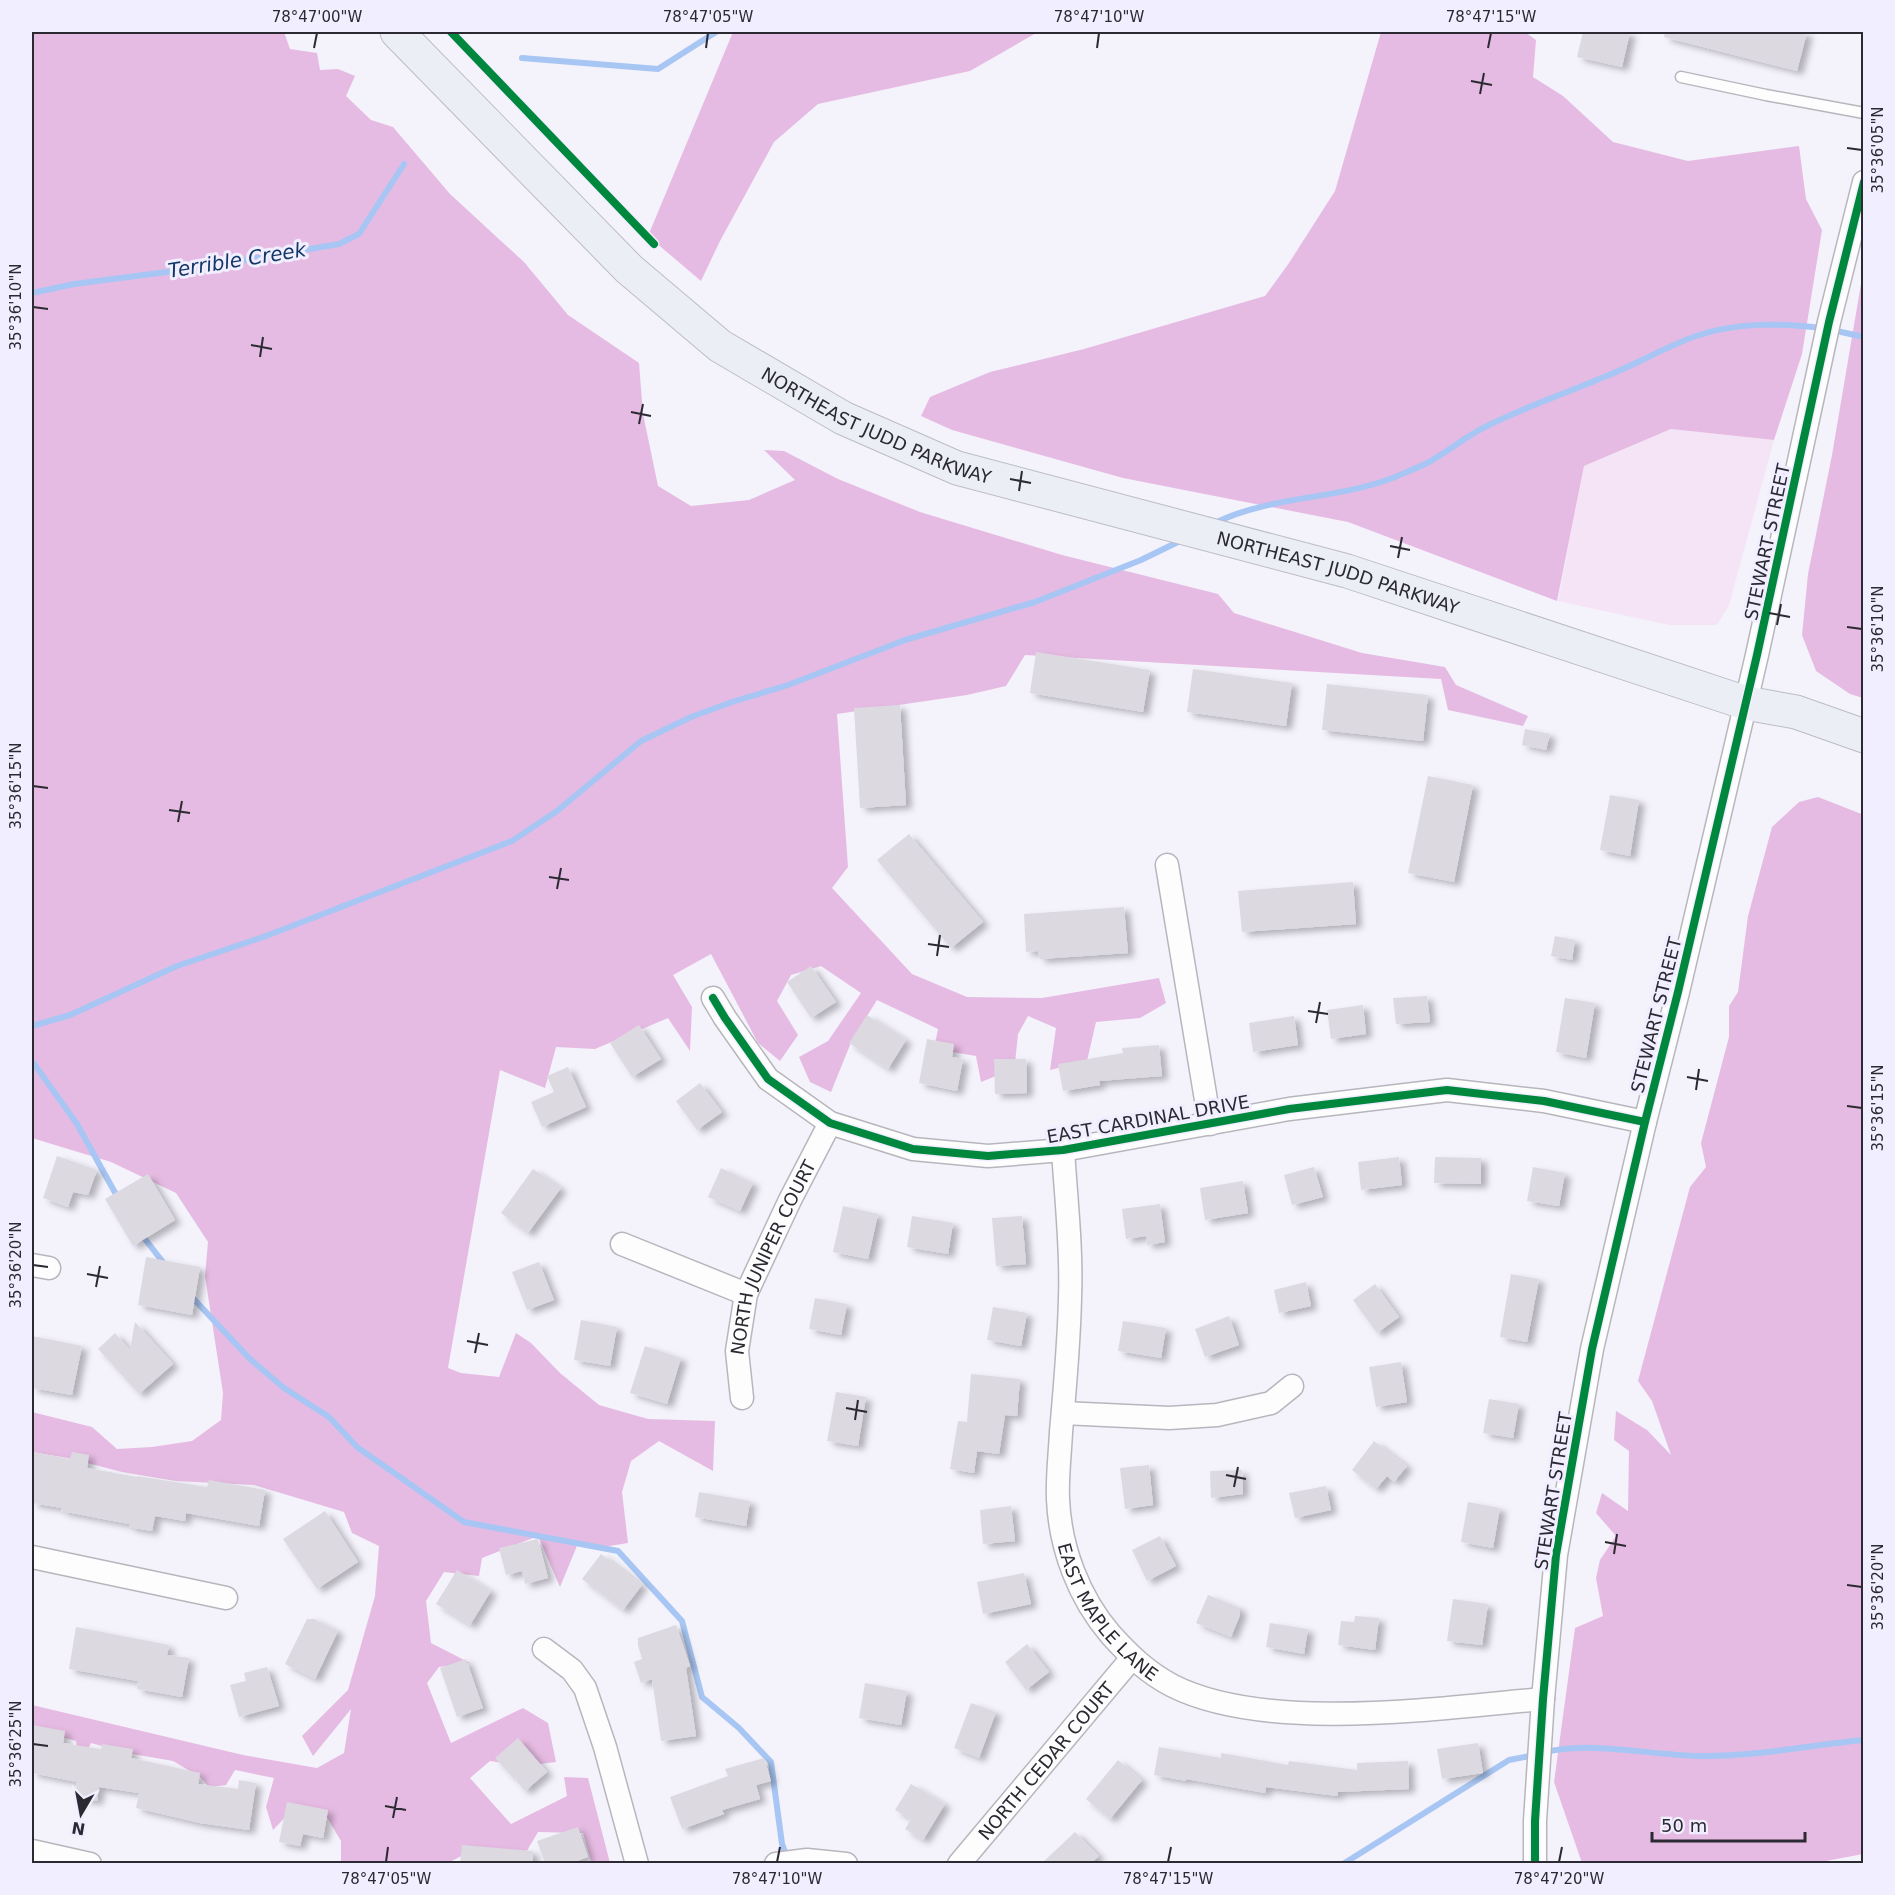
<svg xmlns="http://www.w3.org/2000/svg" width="1895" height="1895" viewBox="0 0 1895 1895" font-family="'DejaVu Sans',sans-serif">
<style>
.green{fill:#f5e4f6}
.forest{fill:#e6bbe3}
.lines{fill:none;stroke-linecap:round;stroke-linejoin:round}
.stream{stroke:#a8c6f3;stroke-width:6}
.building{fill:#ddd9e1;filter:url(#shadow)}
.service-casing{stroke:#b7b6bd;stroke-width:13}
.minor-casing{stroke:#b7b6bd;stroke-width:25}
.trunk-casing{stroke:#bbbcc8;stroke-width:35}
.service{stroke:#fdfdfe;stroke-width:10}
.minor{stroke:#fdfdfe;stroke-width:22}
.trunk{stroke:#eceef5;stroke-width:33}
.cycleway-casing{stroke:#f1eeff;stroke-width:11}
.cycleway{stroke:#00873e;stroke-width:8}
.ticks{fill:none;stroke:#2b2931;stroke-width:2}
.labels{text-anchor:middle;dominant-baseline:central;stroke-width:6;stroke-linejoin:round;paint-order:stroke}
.street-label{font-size:18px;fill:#2b2931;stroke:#f1eeff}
.water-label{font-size:20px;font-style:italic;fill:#113665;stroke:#f1eeff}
.neatline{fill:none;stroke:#2b2931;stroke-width:2}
.ticks-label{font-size:15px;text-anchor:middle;fill:#2b2931}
</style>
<defs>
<filter id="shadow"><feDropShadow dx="6" dy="4" stdDeviation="3" flood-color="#0004"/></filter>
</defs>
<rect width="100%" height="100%" fill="#f4f2fb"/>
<path class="green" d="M1671,429L1774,440L1729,605L1717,625H1669L1558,601L1584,466Z"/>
<path class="forest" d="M32,32H284L290,49L317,53L320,70L338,69L355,76L346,96L371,120L393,127L450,194L524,262L568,315L639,363L643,414L658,486L691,506L749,500L795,480L764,450L784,451L838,479L920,512L1062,555L1218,594L1234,613L1362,653L1445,667L1456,685L1528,716L1523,726L1448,710L1441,679L1025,655L1006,686L967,695L837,714L848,867L832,888L912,974L967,997L1042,998L1159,978L1166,1003L1140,1018L1096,1022L1087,1061L1050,1070L1056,1028L1028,1016L1018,1034L1015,1063L1001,1074L981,1082L976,1056L934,1049L938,1029L877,1000L852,1040L831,1092L810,1082L799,1057L828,1041L861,993L821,966L791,975L777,1001L798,1035L780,1061L758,1043L711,954L673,975L692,1007L690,1051L668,1018L595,1049L556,1047L545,1088L500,1070L448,1368L461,1373L499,1377L516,1333L531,1343L560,1373L599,1405L648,1419L715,1421L713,1471L659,1441L631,1461L622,1492L628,1543L603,1547L579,1541L560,1587L538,1536L482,1558L479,1576L444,1572L426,1601L431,1643L470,1663L439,1667L427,1683L451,1743L523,1708L548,1723L556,1762L523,1766L490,1761L470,1778L511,1824L567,1796L564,1777L588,1778L610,1863H590L591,1861L583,1833L538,1832L525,1854L530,1863H514L513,1854L467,1853L448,1863H341V1841L325,1814L296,1806L273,1830L266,1807L274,1778L235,1770L226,1785L209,1787L200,1777L173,1761L127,1753L91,1743L80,1764L76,1741L32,1729V1705L243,1755L317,1768L344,1753L351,1709L313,1756L302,1736L348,1690L375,1596L379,1546L352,1533L344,1512L254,1485L176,1481L122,1472L68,1458L32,1452V1412L92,1427L117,1449L152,1447L192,1441L221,1420L223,1393L205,1276L208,1242L176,1193L111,1162L32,1138Z
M733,32H1038L970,71L818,104L774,142L720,241L701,281L648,236Z
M1381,32H1525L1536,40L1533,77L1563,96L1613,142L1688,161L1799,146L1806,199L1822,230L1802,354L1774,440L1671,429L1584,466L1557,601L1348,522L1123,478L952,430L921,416L930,397L990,372L1084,349L1265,296L1289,263L1335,191Z
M1863,272L1864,698H1863L1850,694L1816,671L1802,635L1808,574L1832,455Z
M1818,797L1864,815L1863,1854L1826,1861V1864L1582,1863L1554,1782L1575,1628L1603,1616L1596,1578L1600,1560L1616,1536L1596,1513L1602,1493L1628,1511L1629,1451L1614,1440L1616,1411L1647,1430L1671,1455L1652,1401L1638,1381L1690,1187L1706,1167L1701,1143L1729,1037V1006L1738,992L1748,916L1772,827L1799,802Z"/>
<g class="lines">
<path class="stream" d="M522,58L658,69L716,32
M32,293L74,284L198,268L339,244L359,234L404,164
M1832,330L1864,337
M1215,523C1272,495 1337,500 1395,477C1406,472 1418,468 1429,462C1447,452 1464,438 1483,428C1522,408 1564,394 1604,377C1635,365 1665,347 1696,336C1737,322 1780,323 1822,328
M32,1026L70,1015L177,966L266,936L512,841L557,811L641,741L691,717L732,702L788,685L905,640L1035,602L1141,560L1182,540
M32,1061L77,1124L118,1198
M141,1234L166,1266
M190,1295L250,1359L284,1388L329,1417L357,1447L464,1522L618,1551L682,1621L702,1697L739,1728L771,1762L782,1844L787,1857
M1545,1752C1597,1741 1647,1755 1700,1756C1755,1757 1809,1745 1864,1740
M1343,1864L1509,1760L1535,1755"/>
</g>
<path class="building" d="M1583,32H1630L1622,67L1577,57Z
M1665,32H1807L1797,71L1664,37Z
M1036,652L1150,670L1143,712L1030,693Z
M1193,669L1292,683L1286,726L1187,712Z
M1327,684L1428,695L1423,741L1322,730Z
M900,705L906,805L860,808L854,708Z
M1525,729L1550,734L1546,750L1522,745Z
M1428,776L1473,785L1454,882L1408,873Z
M1610,795L1639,800L1630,856L1600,850Z
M909,834L983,922L951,948L877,860Z
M1353,882L1356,924L1242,932L1238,891Z
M1124,907L1128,953L1040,959L1038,951L1026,952L1024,914Z
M1555,936L1575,940L1572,960L1551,956Z
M811,966L836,1002L811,1018L787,982Z
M1427,996L1430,1022L1396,1024L1393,998Z
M1565,998L1595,1003L1586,1058L1556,1052Z
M1363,1005L1366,1034L1331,1039L1327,1010Z
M867,1015L906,1040L888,1069L849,1043Z
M1294,1016L1298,1045L1253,1052L1249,1023Z
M639,1025L661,1059L632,1077L610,1043Z
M927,1039L954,1044L952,1057L963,1059L957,1091L919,1083Z
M1159,1045L1162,1076L1099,1081L1100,1085L1063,1091L1058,1064L1123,1053L1122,1048Z
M994,1059H1026L1027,1093L995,1094Z
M568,1067L586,1107L542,1127L531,1102L554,1092L547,1076Z
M700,1083L722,1112L697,1130L676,1101Z
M57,1156L97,1170L88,1195L73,1192L68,1207L43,1198Z
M1399,1157L1402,1185L1361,1190L1358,1162Z
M1435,1157L1481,1158V1184L1434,1183Z
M1314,1167L1323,1197L1292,1205L1284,1175Z
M1533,1167L1565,1173L1559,1206L1527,1201Z
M721,1168L753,1183L740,1211L708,1197Z
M533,1169L561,1188L528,1233L501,1213Z
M148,1174L175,1220L133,1246L105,1199Z
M1243,1181L1248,1213L1205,1220L1200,1188Z
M1160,1204L1165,1242L1147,1245L1146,1236L1126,1239L1122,1209Z
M843,1206L878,1214L868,1259L833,1252Z
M912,1216L953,1223L948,1254L907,1247Z
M1022,1216L1026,1264L996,1266L992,1218Z
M146,1257L200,1267L192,1315L138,1305Z
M539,1262L554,1300L527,1310L512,1272Z
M1511,1274L1539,1279L1527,1342L1500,1337Z
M1306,1282L1311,1306L1279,1313L1274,1290Z
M1375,1284L1399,1317L1377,1333L1353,1300Z
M815,1298L847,1304L841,1335L809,1329Z
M993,1307L1027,1313L1021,1346L987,1340Z
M1229,1316L1239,1345L1205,1357L1195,1329Z
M581,1320L617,1327L610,1366L574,1360Z
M1123,1321L1166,1328L1161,1358L1118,1351Z
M135,1322L173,1364L139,1394L98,1349L115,1333L130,1350Z
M32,1336L82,1346L72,1395L32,1388Z
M645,1346L681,1358L667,1404L630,1393Z
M1401,1362L1407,1402L1376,1407L1369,1367Z
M971,1374L1020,1379L1017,1416L1005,1415L999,1454L977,1451L974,1473L950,1469L958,1421L967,1422Z
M836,1392L866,1397L858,1446L827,1441Z
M1489,1399L1519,1404L1513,1438L1483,1433Z
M1374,1441L1407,1466L1394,1482L1387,1476L1376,1489L1352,1470Z
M32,1452L70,1459L72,1452L89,1455L87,1468L137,1477V1476L207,1487L209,1480L265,1490L259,1526L186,1513L185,1521L155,1516L152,1531L129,1527V1524L61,1511L62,1508L32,1503Z
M1149,1465L1153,1505L1125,1509L1120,1468Z
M1242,1470L1243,1494L1211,1498L1210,1471Z
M1326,1486L1331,1510L1295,1518L1289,1493Z
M699,1492L750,1501L746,1526L695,1517Z
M1468,1502L1500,1508L1493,1548L1461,1542Z
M1011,1506L1015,1541L983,1544L980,1510Z
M325,1511L358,1562L317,1589L283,1539Z
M1160,1536L1176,1566L1147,1581L1132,1550Z
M538,1539L548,1578L525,1584L522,1571L506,1575L499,1548Z
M601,1554L642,1585L623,1610L582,1579Z
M457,1570L491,1591L470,1625L436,1604Z
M1024,1573L1031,1604L983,1614L977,1582Z
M1208,1595L1240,1608V1615L1231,1637L1196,1623Z
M1453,1599L1488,1604L1482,1645L1447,1641Z
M1355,1616L1379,1618L1375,1650L1338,1645L1341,1621L1354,1622Z
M307,1619H314L338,1631L315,1679L285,1664Z
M1270,1623L1308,1629L1304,1654L1266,1647Z
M676,1625L690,1666L686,1668L696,1736L661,1741L652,1679L641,1683L634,1662L642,1659L638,1645V1638Z
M76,1627L169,1645L167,1655L189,1658L182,1697L137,1689L138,1681L69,1669Z
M1027,1644L1049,1672L1026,1690L1005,1662Z
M466,1659L483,1708L457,1717L440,1668Z
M267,1667L279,1706L239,1717L230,1685L246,1681L244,1673Z
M865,1683L907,1691L901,1725L859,1718Z
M971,1703L996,1712L979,1758L954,1748Z
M32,1725L65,1731L63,1743L101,1749L102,1744L133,1749L131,1758L200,1773L198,1784L238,1789L239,1780L256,1783L249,1830L200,1823L136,1808L139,1793L99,1787L97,1801L75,1798L77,1782L32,1773Z
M518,1738L547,1772L525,1791L517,1782L514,1774V1779L495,1758Z
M1478,1743L1483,1773L1442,1779L1437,1749Z
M1159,1747L1221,1758V1753L1288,1765L1289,1761L1357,1770V1763L1408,1761L1409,1789L1338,1792L1337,1796L1266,1787L1265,1793L1186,1779V1781L1154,1775Z
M764,1758L771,1781L756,1785L760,1799L722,1810L724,1814L682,1829L670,1797L728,1776L725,1769Z
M1118,1760L1142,1780L1110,1819L1086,1799Z
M911,1784L945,1804L923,1840L905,1829L911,1819L895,1810Z
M287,1802L328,1810L323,1838L303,1834L300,1846L279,1842Z
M578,1827L588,1857L571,1863H545L537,1841Z
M1075,1832L1099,1856L1091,1863H1042Z
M462,1845L533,1851V1863H460Z"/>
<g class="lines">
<g class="service-casing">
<path id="service" d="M1681,77L1766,95L1864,113"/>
</g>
<g class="minor-casing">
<g id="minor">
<path d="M1167,865L1210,1124"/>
<path d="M713,998L725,1018L768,1079L830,1123L913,1149L988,1156L1063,1150L1289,1109L1447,1090L1544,1101L1645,1122"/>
<path id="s1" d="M1063,1150C1066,1199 1072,1249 1070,1298C1069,1343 1065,1388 1061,1432C1060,1454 1057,1477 1058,1499C1060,1548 1079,1598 1111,1635C1130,1656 1148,1673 1173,1686C1267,1733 1440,1708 1543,1699"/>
<path d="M622,1244L746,1294"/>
<path d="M32,1265L49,1268"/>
<path id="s2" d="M742,1398L737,1351L746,1294L790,1200L830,1123"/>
<path d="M1063,1413L1169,1418L1217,1415L1271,1403L1292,1386"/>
<path d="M32,1557L226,1598"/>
<path d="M544,1649L572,1670L585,1688L605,1747L637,1864"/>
<path d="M32,1851L90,1864"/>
<path d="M776,1864L807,1860L846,1864"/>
<path id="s3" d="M959,1864L1132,1658"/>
<path d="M1535,1864V1821L1543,1699L1556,1555L1592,1349L1645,1122L1678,992L1757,655L1829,322L1864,182"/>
</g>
</g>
<g class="trunk-casing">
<g id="trunk">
<path id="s4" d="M397,32L629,269L720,346L843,418L957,468L1347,571L1746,703L1796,712L1864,736"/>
</g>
</g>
<use href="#service" class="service"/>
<use href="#minor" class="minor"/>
<use href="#trunk" class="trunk"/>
<g class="cycleway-casing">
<path id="cycleway" d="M451,32L654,244
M713,998L725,1018L768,1079L830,1123L913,1149L988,1156L1063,1150L1289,1109L1447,1090L1544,1101L1645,1122
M1535,1864V1821L1543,1699L1556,1555L1592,1349L1645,1122L1678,992L1757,655L1829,322L1864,182"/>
</g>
<use href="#cycleway" class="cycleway"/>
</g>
<path class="ticks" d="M314,48L317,33M706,48L708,33M1097,48L1099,33M1488,48L1491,33M1471,81L1492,85M1480,94L1484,73M1847,148L1862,150M33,307L48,309M251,345L272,349M260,357L263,337M631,412L651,416M639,424L643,404M1010,479L1031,483M1019,491L1022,471M1390,546L1410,550M1398,558L1402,537M1769,613L1790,617M1777,625L1781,604M1847,627L1862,629M33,786L48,788M169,810L190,813M178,822L182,801M549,877L569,880M557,889L561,868M928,944L949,947M937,956L940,935M1308,1011L1328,1014M1316,1023L1320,1002M1687,1077L1708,1081M1696,1090L1699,1069M1847,1106L1862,1108M33,1265L48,1267M87,1274L108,1278M96,1287L100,1266M467,1341L488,1345M475,1353L479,1333M846,1408L867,1412M855,1420L858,1400M1226,1475L1246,1479M1234,1487L1238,1467M1605,1542L1626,1546M1614,1554L1617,1534M1847,1585L1862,1587M33,1744L48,1746M385,1806L406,1810M393,1818L397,1797M386,1862L388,1847M777,1862L780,1847M1168,1862L1171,1847M1559,1862L1562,1847"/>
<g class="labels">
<g class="street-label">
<text stroke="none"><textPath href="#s4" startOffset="627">NORTHEAST JUDD PARKWAY</textPath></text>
<text transform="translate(1767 542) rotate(-78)">STEWART STREET</text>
<text stroke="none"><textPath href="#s4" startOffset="1113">NORTHEAST JUDD PARKWAY</textPath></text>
<text transform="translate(1656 1015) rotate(-76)">STEWART STREET</text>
<text transform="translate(1148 1119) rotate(-10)">EAST CARDINAL DRIVE</text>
<text stroke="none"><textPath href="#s2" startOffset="148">NORTH JUNIPER COURT</textPath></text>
<text transform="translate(1553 1491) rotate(-81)">STEWART STREET</text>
<text stroke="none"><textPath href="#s1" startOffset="477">EAST MAPLE LANE</textPath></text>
<text stroke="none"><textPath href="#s3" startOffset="135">NORTH CEDAR COURT</textPath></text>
</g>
<g class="water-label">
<text transform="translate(237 260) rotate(-9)">Terrible Creek</text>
</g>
</g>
<rect width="1895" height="1895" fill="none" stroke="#f1eeff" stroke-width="66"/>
<g transform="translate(81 1814) rotate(190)" stroke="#f1eeff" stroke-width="4.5" paint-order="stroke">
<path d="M0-4.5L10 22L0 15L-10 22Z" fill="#2b2931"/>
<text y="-9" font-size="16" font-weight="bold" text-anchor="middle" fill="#2b2931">N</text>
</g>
<path d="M1652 1832v9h153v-9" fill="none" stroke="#2b2931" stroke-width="3"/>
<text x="1661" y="1832" font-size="18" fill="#2b2931" stroke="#f1eeff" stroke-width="4.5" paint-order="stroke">50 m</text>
<rect x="33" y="33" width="1829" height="1829" class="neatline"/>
<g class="ticks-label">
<text x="317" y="22">78°47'00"W</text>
<text x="708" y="22">78°47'05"W</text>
<text x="1099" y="22">78°47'10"W</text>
<text x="1491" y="22">78°47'15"W</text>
<text transform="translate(1878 150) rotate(-90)" y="5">35°36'05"N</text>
<text transform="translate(16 307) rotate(-90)" y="5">35°36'10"N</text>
<text transform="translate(1878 629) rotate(-90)" y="5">35°36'10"N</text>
<text transform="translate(16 786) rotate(-90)" y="5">35°36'15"N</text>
<text transform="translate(1878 1108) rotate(-90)" y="5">35°36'15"N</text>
<text transform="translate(16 1265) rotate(-90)" y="5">35°36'20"N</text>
<text transform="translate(1878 1587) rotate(-90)" y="5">35°36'20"N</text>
<text transform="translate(16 1744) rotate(-90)" y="5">35°36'25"N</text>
<text x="386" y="1884">78°47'05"W</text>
<text x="777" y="1884">78°47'10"W</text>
<text x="1168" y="1884">78°47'15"W</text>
<text x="1559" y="1884">78°47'20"W</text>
</g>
</svg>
